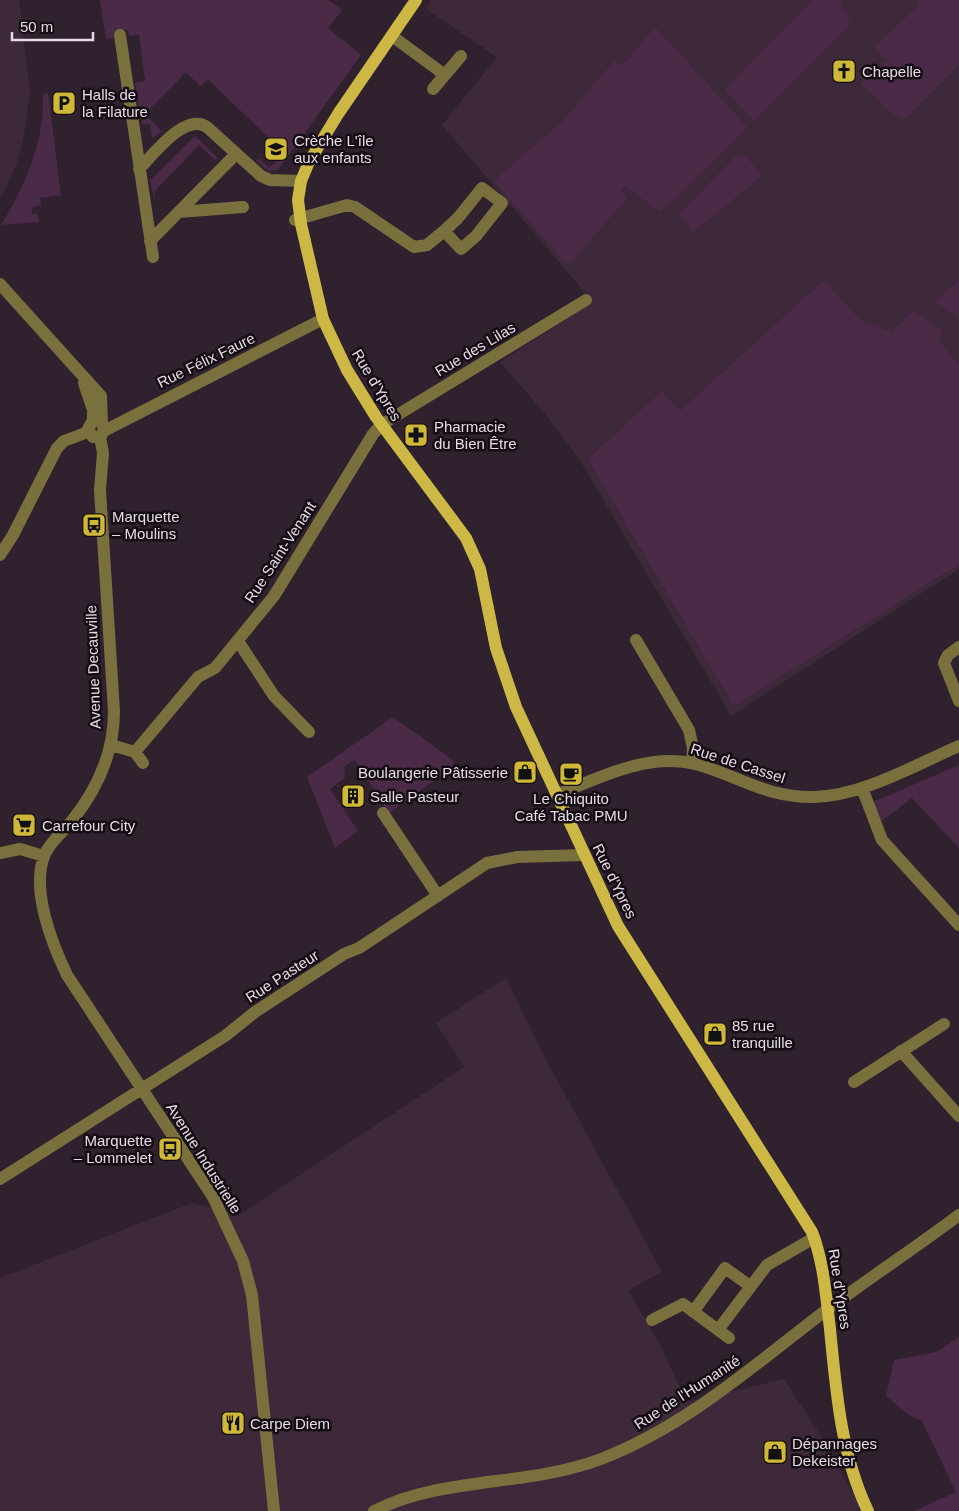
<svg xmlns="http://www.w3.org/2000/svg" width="959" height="1511" viewBox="0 0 959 1511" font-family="Arial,sans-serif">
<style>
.built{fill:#3d293a}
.green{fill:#4b2a47}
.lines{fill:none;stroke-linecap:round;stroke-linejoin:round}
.minor{stroke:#79703d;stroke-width:12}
.major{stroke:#ceb845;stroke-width:12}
.labels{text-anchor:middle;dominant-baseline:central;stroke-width:5;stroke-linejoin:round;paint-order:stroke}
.poi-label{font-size:15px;fill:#e7dce5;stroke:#140d13;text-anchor:start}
.street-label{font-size:15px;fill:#e7dce5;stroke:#140d13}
</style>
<rect width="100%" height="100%" fill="#30212e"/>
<path class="built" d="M0,0H19L30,91L24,136L16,166L0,199Z
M431,0H959V569L731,716L579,459L546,415L500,362L593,302L442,125L497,57L426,9Z
M506,978L545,1058L662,1272L628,1290L658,1341L687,1402L784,1379L819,1433L863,1511H0V1278L192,1203L239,1215L464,1067L436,1023Z"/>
<path class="green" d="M100,0H329L342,10L328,28L361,55L278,170L269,171L256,161L259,158L269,168L284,153L208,79L200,86L186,72L145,114L162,132L152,138L150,124H142L135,83L145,81L139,35L129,36L128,30L115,31L116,38L106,39Z
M813,0H841L843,2L840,6L850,19L848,27L754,121L725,90Z
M914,0H959V65L904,120L893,114L861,84L887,61L874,48L919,5Z
M655,27L747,127L661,212L624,186L620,191L628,197L568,266L494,181L564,120L614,61L620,64L626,62Z
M48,93L61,195L40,198L41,205L32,207V214H38L39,222L1,225C25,187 45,140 43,94Z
M195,136L218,158L215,160L199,145L154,192L155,204L150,180Z
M738,154L742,157L745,155L762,176L693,232L679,214Z
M824,280L860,320L892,332L913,311L942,330L939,340L959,365V564L734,706L588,459L662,391L680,411Z
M959,280V317L936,302Z
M393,717L453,760L452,768L389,813L355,760L344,767L345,778L330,789L358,831L335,848L307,777Z
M959,765V848L912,798L880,822L873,802Z
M959,1337V1511H914L956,1492L922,1421L909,1415L886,1396L894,1360L937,1352Z"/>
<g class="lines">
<path class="minor" d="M120,35L153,257
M392,36L445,75
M433,89L461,56
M139,169C154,154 185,112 207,127L261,176L270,180L301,181
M482,188L502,203L476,236L461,249L444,231L458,218Z
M179,212L243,207
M295,220L347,205L355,207L414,247L427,245L444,231
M150,241L235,155
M0,284L101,396L102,424L104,430L101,436
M84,383L93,410V420L88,429L93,437
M104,431L323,319
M100,437L103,453L100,490L114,711C114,752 97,790 71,822C63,832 50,842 45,854C30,888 52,944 67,975L213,1197L243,1261L252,1295L274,1511
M0,555L13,535L57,448L64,441L88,432
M636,640L689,730L693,748L692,763
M238,641L274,696L309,732
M959,647L948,655L944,663L959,701
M111,745L135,752L198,677L215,668L274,596L373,434L381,425L586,300
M135,752L143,763
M862,788L882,840L959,925
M556,795C598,778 649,752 695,764C738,775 765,798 814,797C862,796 915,765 959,746
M383,813L438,896
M0,853L20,849L44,856
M901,1051L959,1116
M854,1082L944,1024
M0,1179L225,1036L255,1012L344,954L359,948L487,863L517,857L584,855
M693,1312L725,1268L750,1286
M652,1320L683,1304L729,1338
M718,1330L767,1265L814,1238
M374,1511C444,1476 527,1487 601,1459C681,1428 745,1373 812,1321C860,1284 911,1251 959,1215"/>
<path class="major" d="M416,0L338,114L309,162L301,181L298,200L301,224L323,319L347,370L376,417L466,538L480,569L496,648L516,707L618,926L812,1232C824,1263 826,1297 830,1329C836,1391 841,1455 868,1511"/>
</g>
<defs>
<g id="church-square" transform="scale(1.25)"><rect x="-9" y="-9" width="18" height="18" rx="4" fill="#cfb837" stroke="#140d13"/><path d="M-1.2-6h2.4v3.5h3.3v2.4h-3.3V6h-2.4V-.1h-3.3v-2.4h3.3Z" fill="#111"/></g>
<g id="parking-square" transform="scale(1.25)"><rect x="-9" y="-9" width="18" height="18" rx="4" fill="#cfb837" stroke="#140d13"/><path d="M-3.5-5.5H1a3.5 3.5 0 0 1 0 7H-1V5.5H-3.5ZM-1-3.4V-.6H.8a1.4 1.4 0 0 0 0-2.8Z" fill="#111"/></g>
<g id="school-square" transform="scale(1.25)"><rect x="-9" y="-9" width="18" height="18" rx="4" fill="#cfb837" stroke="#140d13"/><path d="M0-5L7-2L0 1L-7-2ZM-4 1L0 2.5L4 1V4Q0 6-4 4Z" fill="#111"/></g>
<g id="pharmacy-square" transform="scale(1.25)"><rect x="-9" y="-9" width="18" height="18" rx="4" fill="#cfb837" stroke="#140d13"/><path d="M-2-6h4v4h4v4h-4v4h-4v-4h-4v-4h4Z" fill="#111"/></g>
<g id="bus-square" transform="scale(1.25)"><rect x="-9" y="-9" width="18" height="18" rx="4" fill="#cfb837" stroke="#140d13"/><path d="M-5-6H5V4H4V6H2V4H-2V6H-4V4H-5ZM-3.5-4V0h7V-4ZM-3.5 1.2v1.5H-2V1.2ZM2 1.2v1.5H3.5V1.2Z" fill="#111"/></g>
<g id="shop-square" transform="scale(1.25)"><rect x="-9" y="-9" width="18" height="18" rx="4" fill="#cfb837" stroke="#140d13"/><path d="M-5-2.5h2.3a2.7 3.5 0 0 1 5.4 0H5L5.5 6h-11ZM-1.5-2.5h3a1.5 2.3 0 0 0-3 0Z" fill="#111"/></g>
<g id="cafe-square" transform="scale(1.25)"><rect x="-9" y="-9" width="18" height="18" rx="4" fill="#cfb837" stroke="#140d13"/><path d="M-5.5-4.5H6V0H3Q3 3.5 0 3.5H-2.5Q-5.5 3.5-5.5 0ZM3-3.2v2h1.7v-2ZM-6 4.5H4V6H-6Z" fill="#111"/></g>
<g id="building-square" transform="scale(1.25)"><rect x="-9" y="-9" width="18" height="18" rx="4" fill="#cfb837" stroke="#140d13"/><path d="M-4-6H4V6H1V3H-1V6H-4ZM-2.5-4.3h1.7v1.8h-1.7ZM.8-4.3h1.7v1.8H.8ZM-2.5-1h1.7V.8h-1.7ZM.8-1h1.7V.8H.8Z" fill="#111"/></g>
<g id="supermarket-square" transform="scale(1.25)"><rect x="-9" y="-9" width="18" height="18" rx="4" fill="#cfb837" stroke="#140d13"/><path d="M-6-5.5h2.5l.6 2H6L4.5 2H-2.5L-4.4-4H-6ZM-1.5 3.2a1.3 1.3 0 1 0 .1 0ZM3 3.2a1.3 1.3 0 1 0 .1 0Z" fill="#111"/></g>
<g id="restaurant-square" transform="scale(1.25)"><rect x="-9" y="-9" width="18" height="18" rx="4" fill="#cfb837" stroke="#140d13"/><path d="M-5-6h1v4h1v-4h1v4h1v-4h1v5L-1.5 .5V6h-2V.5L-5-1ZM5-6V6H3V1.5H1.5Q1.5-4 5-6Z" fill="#111"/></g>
</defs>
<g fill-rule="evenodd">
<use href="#church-square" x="844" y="71"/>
<use href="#parking-square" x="64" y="103"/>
<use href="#school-square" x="276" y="149"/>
<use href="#pharmacy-square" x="416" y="435"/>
<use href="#bus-square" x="94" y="525"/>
<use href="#shop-square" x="525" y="772"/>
<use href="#cafe-square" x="571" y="774"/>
<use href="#building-square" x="353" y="796"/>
<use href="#supermarket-square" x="24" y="825"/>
<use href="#shop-square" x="715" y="1034"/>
<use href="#bus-square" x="170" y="1149"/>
<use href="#restaurant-square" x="233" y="1423"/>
<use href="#shop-square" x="775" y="1452"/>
</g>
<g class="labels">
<g class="poi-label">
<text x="862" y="71">Chapelle</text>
<text x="82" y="94">Halls de<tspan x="82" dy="17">la Filature</tspan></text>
<text x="294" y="140">Crèche L'île<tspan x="294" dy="17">aux enfants</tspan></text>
<text x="434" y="426">Pharmacie<tspan x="434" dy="17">du Bien Être</tspan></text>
<text x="112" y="516">Marquette<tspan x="112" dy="17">– Moulins</tspan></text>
<text x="508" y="772" text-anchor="end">Boulangerie Pâtisserie</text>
<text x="370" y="796">Salle Pasteur</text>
<text x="571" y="798" text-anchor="middle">Le Chiquito<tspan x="571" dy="17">Café Tabac PMU</tspan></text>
<text x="42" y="825">Carrefour City</text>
<text x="732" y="1025">85 rue<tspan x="732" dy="17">tranquille</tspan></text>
<text x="152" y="1140" text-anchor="end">Marquette<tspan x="152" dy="17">– Lommelet</tspan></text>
<text x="250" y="1423">Carpe Diem</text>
<text x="792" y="1443">Dépannages<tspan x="792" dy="17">Dekeister</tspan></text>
</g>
<g class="street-label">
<text transform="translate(475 349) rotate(-31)">Rue des Lilas</text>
<text transform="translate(206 360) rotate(-26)">Rue Félix Faure</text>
<text transform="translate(377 385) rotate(59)">Rue d'Ypres</text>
<text transform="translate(280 552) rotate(-57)">Rue Saint-Venant</text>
<text transform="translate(93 667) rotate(-92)">Avenue Decauville</text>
<text transform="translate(738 763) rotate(18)">Rue de Cassel</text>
<text transform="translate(615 881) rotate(64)">Rue d'Ypres</text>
<text transform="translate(282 976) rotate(-33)">Rue Pasteur</text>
<text transform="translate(204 1158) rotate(58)">Avenue Industrielle</text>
<text transform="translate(840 1289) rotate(81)">Rue d'Ypres</text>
<text transform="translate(687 1392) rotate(-33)">Rue de l'Humanité</text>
</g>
</g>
<path d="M12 32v8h81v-8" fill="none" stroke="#e7dce5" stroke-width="2.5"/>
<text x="20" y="32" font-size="15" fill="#e7dce5" stroke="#140d13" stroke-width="4" paint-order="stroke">50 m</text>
</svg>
